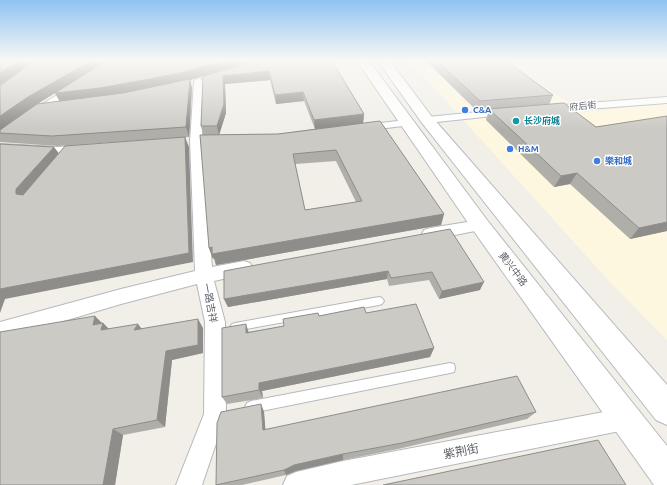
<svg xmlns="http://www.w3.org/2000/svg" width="667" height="485" viewBox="0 0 667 485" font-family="Ubuntu,'Noto Sans SC',sans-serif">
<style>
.commercial{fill:#fef7e0}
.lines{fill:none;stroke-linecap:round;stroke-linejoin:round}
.lane-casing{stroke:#b5b8bc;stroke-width:2}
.street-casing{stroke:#b5b8bc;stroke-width:2}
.secondary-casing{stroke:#b6babf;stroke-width:2}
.lane{fill:#fff;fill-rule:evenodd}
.street{fill:#fff;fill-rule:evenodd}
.secondary{fill:#fff;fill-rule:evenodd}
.wall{fill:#afaea9;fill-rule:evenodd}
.shaded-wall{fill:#8f8d8a}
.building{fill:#cccac5;stroke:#8f8d8a;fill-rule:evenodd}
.shop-dot{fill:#3f7fe0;stroke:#fff;stroke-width:1.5}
.culture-dot{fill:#0f9aa8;stroke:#fff;stroke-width:1.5}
.labels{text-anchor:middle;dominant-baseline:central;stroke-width:3;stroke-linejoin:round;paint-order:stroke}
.far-street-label{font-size:9px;fill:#5f6368;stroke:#fff}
.far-shop-label{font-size:9px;font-weight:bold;fill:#366cbe;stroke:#fff;text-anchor:start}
.far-culture-label{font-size:9px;font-weight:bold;fill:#0d838f;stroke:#fff;text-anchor:start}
.street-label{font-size:10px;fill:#5f6368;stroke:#fff}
.near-street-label{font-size:12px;fill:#5f6368;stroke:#fff}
</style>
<rect width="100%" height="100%" fill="#f1efe8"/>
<path class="commercial" d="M410,61H506L509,65L585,112L667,103V340L610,282Z"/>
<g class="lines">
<g class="lane-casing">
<path id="lane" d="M379,297L382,298L384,301L382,304L379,305L235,331L232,330L230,327L232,324L235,323Z
M450,363L454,364L455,368L454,372L450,373L251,413L247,411L245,407L247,403L251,401Z"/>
</g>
<g class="street-casing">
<path id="street" d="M199,78L204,81L202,141L212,267L244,261L250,263L253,268L250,273L214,281L225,322L226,414L202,485H176L204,414L205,322L197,284L121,304L0,340V322L121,289L195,271L190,141L194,81Z
M76,83L81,86L79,88L34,117L30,118L25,115Z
M667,97V103L548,112L543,109L548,106Z
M509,109L513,110L514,112L513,114L427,123L421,120L427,117Z
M407,120L411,121L413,123L411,125L362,131L358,130L356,128L358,126L362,125Z
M0,144L58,147L82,145L86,146L88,149L86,152C59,158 28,153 0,152Z
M480,220L485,221L488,225L485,229L430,240L424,238L422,234L424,230L430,228Z
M625,408L633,411L636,419L633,427L625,430L351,485H283L287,476L296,472L343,461Z"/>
</g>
<g class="secondary-casing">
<path id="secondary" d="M357,61H369L487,220L667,446V485H654L473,230Z
M378,61H390L432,117L667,385V425L656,420L422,123Z"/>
</g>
<use href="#lane" class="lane"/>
<use href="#street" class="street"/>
<use href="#secondary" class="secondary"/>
</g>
<path class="wall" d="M0,61H332L364,114L363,123L444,214L441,225L216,265L214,258L213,259L209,248L203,135L201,126L203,76L190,80L192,88L189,137L58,146L0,142V130L60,101L55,93L34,106L0,130L16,74L0,85ZM242,64H246L211,73ZM270,80L276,104L304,101L315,129L278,134L219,135L226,113L225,84ZM336,161L356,202L305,210L295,164Z
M426,61H506L553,95L549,105L667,231L630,239L570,184L554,187L486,120L489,110L477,111Z
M450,229L480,290L439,299L429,280L389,286L387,279L228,307L224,299Z
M366,313L434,348L430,357L262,391L263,398L227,404L222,397L248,332L284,326L319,316Z
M102,323H103L109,329L203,328V353L172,360L165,427L123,435L115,485H0Z
M261,404L264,412L265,429L536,412L527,419L398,449L343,460L296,471L286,475L242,485H217Z"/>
<path class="shaded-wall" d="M18,61H35L0,85V73Z
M91,61H264L242,64L190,80L192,88L189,137L186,127L60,102L55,93L34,106L0,130V116L28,97Z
M269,71L270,80L225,84L226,113L219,135L217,126L223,76Z
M303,92L304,101L276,104L275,95Z
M364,114L363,124L315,129L314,120Z
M185,137L189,147L193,262L5,299L0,313V289Z
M54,147L61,156L24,198L16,194V189Z
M577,173L570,184L554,187L561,176Z
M444,214L441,225L216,265L214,258L213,259L209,248Z
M667,222V231L630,239L639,228Z
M388,271L387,279L228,307L224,299Z
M484,282L480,290L439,299L442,291Z
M95,316L103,324V323L112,332L102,334L93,325Z
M198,319L203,328V353L172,360L165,427L157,420L166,351Z
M138,324L145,333L134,330Z
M246,324L249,333H246Z
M434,348L430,357L262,391L263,398L259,390V383Z
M261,404L264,412L266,436L263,430Z
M113,429L123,435L115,485H103Z
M343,454V460L296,471L286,475L284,470L294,465Z"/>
<path class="building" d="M0,61H18L0,73Z
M34,61H91L28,97L0,116V86Z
M106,61H223L184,72L150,79L100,88L55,93Z
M256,61H332L364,114L314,120L303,92L275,95L269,71L223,76L224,104L217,126H201L203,76Z
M437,61H506L553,95L480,101Z
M190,79L186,127L52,136L0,133V130L37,104L123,93Z
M564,103L596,127L667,116V222L639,228L577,173L561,176L489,109Z
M380,121L444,214L212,254V247L209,248L200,135L278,134ZM336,150L362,201L305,210L293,154Z
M185,137L189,253L0,289V144L54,147L16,189V194L23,195L65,146Z
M450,229L484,282L442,291L432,272L391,278L388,271L224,299V271Z
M416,304L434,348L259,383V390L222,397V328L246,324V333L284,326L283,319L318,313L319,316L364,307L366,313Z
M95,316L93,325L103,323L101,330L138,324L134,330L198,319V345L166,351L157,420L113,429L103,485H0V332Z
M517,376L536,412L402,443L343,454L294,465L284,470L216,485L217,423L221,412L261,404L263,430Z
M598,440L626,485H383Z"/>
<linearGradient id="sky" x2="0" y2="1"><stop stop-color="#8fc3f1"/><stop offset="0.47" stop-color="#f9f8f5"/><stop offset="1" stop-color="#f9f8f5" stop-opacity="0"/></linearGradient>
<rect width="667" height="129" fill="url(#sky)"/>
<g class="shop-dot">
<circle cx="465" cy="110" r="4"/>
<circle cx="510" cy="149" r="4"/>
<circle cx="597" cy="161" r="4"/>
</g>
<circle class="culture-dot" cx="516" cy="121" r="4"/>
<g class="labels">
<g class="far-street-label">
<text transform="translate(583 106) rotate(-5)">府后街</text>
</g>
<g class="far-shop-label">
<text x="473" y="110">C&amp;A</text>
<text x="518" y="149">H&amp;M</text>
<text x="605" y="161">樂和城</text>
</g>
<g class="far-culture-label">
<text x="524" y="121">长沙府城</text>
</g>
<g class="street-label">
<text transform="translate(513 269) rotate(53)">黄兴中路</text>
<text transform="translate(210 303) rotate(79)">一路吉祥</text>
</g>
<g class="near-street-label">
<text transform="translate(461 451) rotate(-11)">紫荆街</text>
</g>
</g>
</svg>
